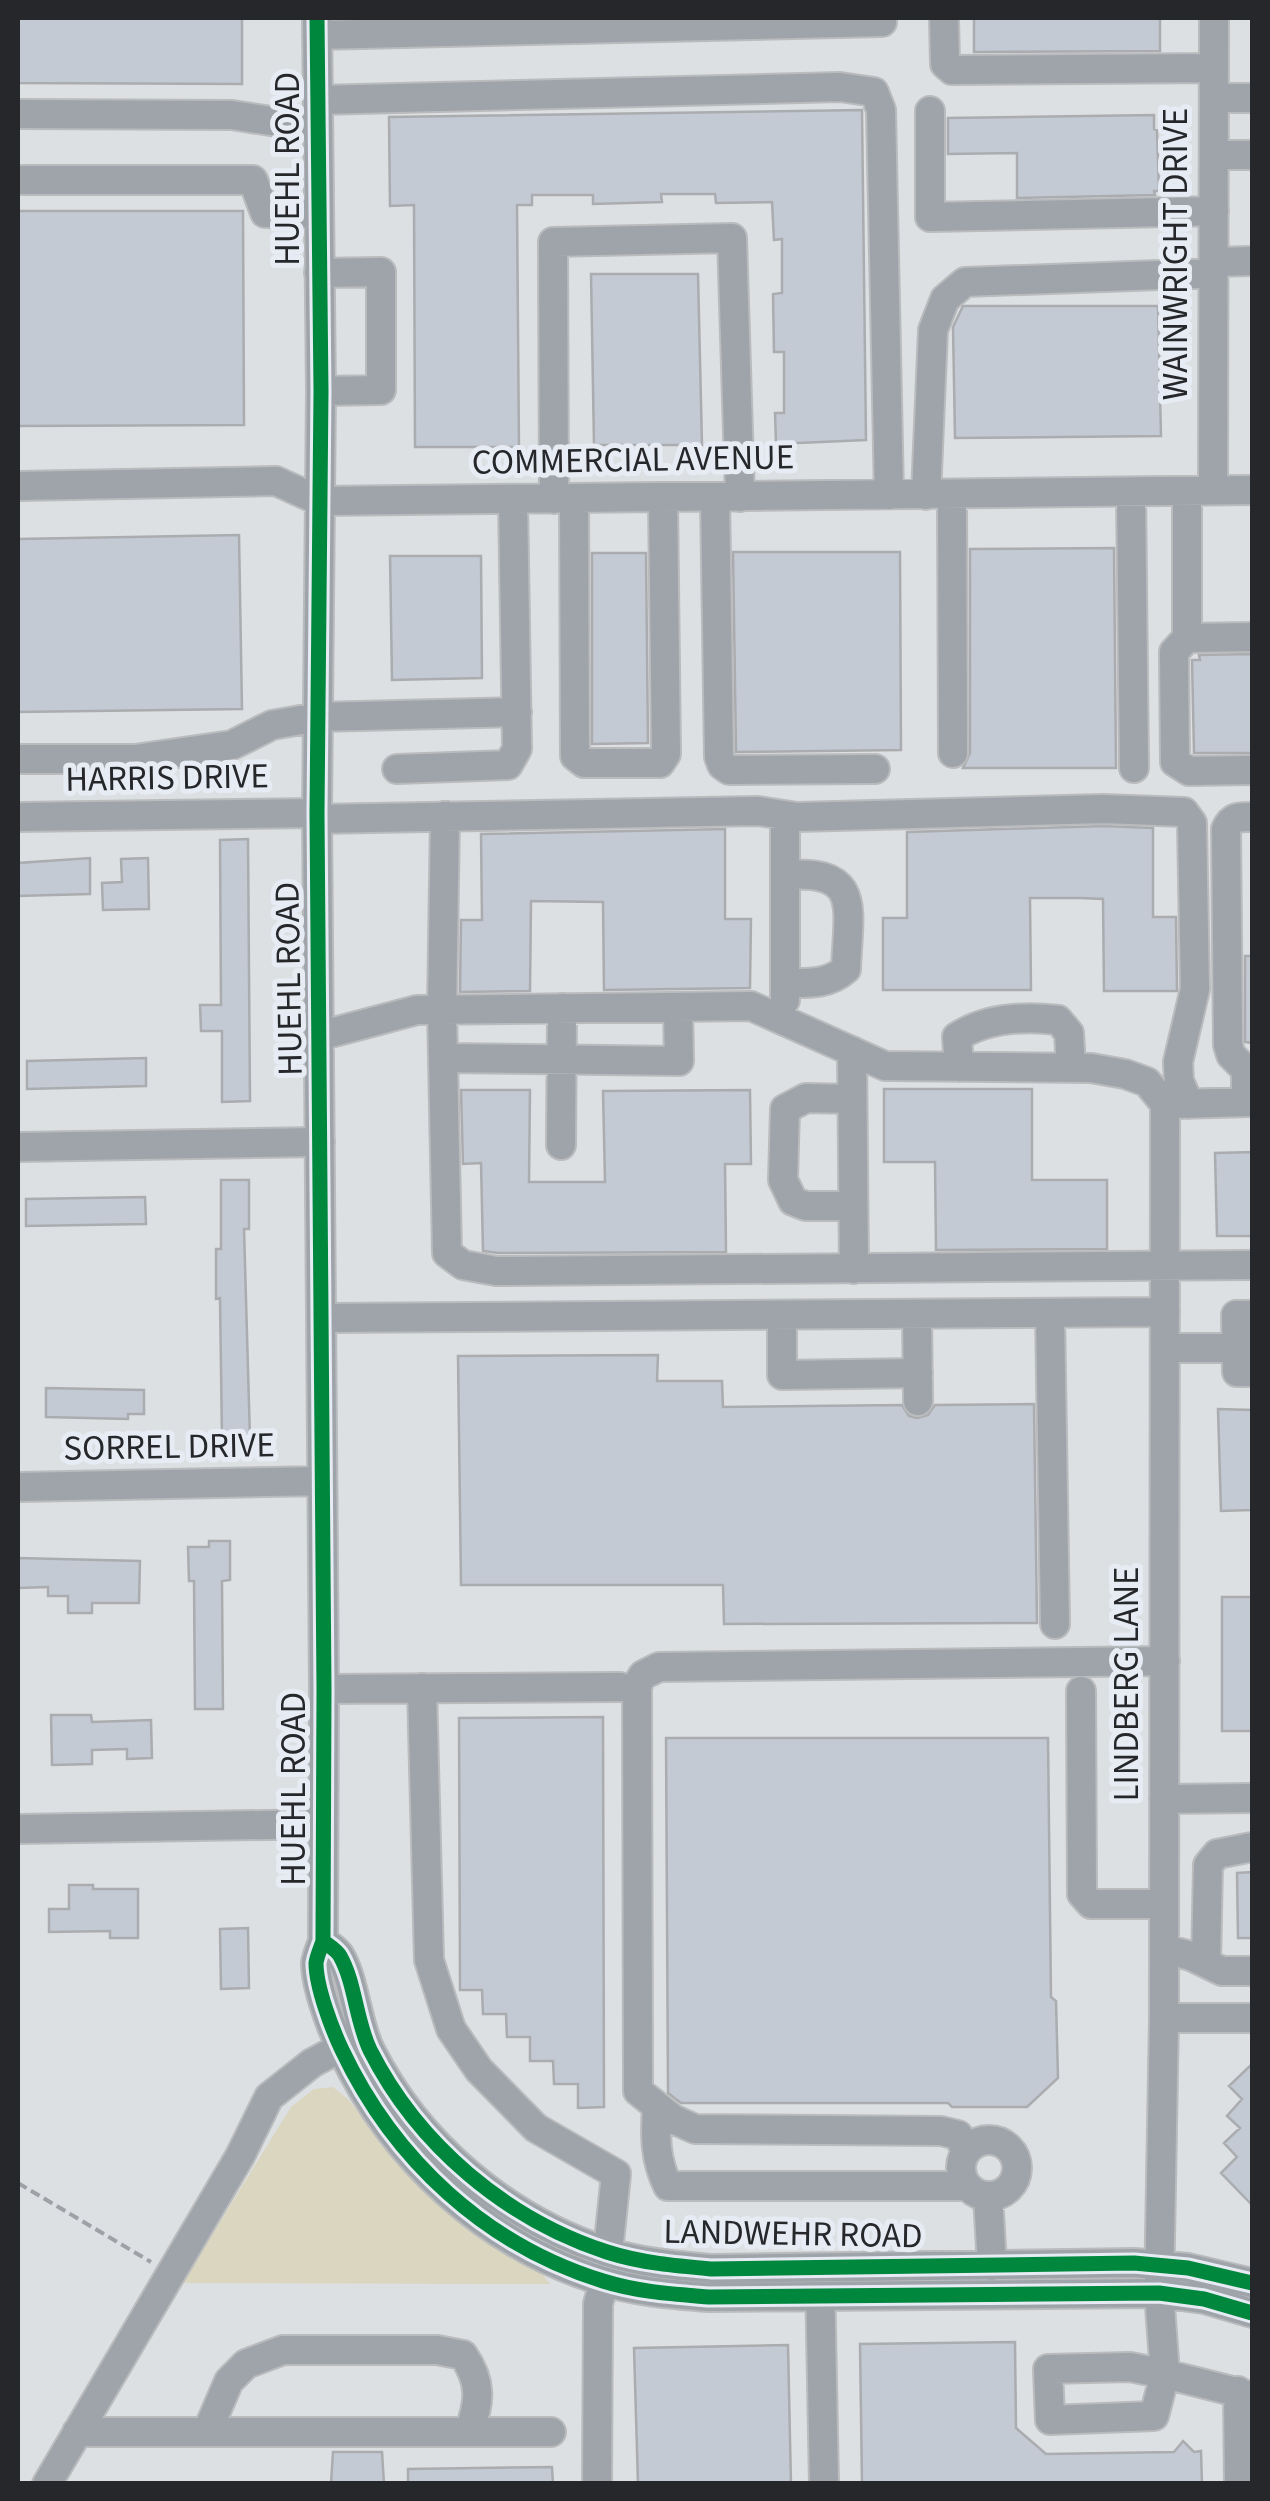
<svg xmlns="http://www.w3.org/2000/svg" width="1270" height="2501" viewBox="0 0 1270 2501" font-family="'Source Sans 3',sans-serif">
<style>
.green{fill:#dad6c0}
.building{fill:#c3cad4;stroke:#aaacaf;stroke-width:2.5}
.lines{fill:none;stroke-linecap:round;stroke-linejoin:round}
.minor-casing{stroke:#b9bbbd;stroke-width:32}
.path{stroke:#9ea1a6;stroke-width:4;stroke-dasharray:10 5;stroke-linecap:butt}
.minor{stroke:#9fa4aa;stroke-width:28}
.cycleway-casing{stroke:#e7ecf4;stroke-width:21}
.cycleway{stroke:#00873e;stroke-width:15}
.labels{text-anchor:middle;dominant-baseline:central;stroke-width:10;stroke-linejoin:round;paint-order:stroke}
.street-label{font-size:35px;fill:#26272a;stroke:#e7ecf4}
</style>
<rect width="100%" height="100%" fill="#dde0e3"/>
<path class="green" d="M333,2087L349,2100L394,2157L463,2226L533,2262L550,2284L182,2283L291,2107L314,2089Z"/>
<path class="building" d="M18,18H242V84L18,83Z
M974,18H1160V51L974,52Z
M862,110L866,440L776,444L775,413H784V352H774L773,294L782,293V239L774,240L772,202L716,203L715,194H661L662,202L593,204V195H532V205H517L519,447H415L414,205L390,206L389,117Z
M1154,115V129L1157,130L1159,191H1154L1155,195L1017,198V153L948,154V118Z
M18,211H243L244,425L18,426Z
M591,274H698L702,445H594Z
M963,306H1158L1161,436L955,438L953,327Z
M239,535L242,709L18,712V539Z
M1114,548L1116,768H963L970,753V549Z
M733,552H900L901,750L736,752Z
M592,553H646L648,743L592,744Z
M390,556H481L482,678L392,680Z
M1252,654V753H1194L1192,660H1200L1199,655Z
M1103,826L1153,828V917H1176L1177,991H1104L1103,899L1080,898H1030L1031,990H883V918H907V832Z
M725,829V919H751L750,988L604,990L603,902L531,901L530,991L460,992L461,920H482L481,834Z
M248,839L250,1101L222,1102V1031H201L200,1005H221L220,840Z
M90,858V894L18,896V863Z
M148,858L149,909L103,910L102,883L122,882L121,859Z
M1245,956H1252V1043L1245,1042Z
M146,1058V1086L27,1089V1061Z
M884,1089H1032V1180H1107V1249L936,1250L935,1162H884Z
M461,1090H530L529,1182H605L603,1091L750,1090L751,1164H725L726,1252L498,1253L483,1251L481,1163L463,1164Z
M1252,1152V1236H1217L1215,1153Z
M221,1180H249V1229H244L250,1439H222L220,1298L216,1299V1249H221Z
M145,1197L146,1224L26,1226V1199Z
M658,1355L657,1381H722L723,1407L902,1405L909,1416L917,1418L928,1415L935,1405L1034,1404L1037,1623L724,1624L723,1585H461L458,1356Z
M46,1388L144,1390V1414H128V1419L46,1417Z
M1218,1409L1252,1410V1510L1221,1511Z
M209,1541H230V1580L222,1581L223,1709H195L194,1581H189L188,1547H209Z
M18,1558L140,1561L139,1603H92V1613H68V1596H48V1587L18,1588Z
M1222,1597H1252V1731H1222Z
M51,1715H91L92,1722L151,1720L152,1758L127,1759V1749L92,1750V1764L52,1765Z
M603,1717L604,2107L578,2108V2084H554L553,2061H530V2037H507L506,2014H483L482,1990H460L459,1718Z
M666,1738H1048L1051,1997L1056,2001L1058,2078L1027,2107H952L948,2103H681L668,2093Z
M1252,1872V1938H1238L1237,1873Z
M69,1885H93V1889H138V1938H110V1931L49,1932V1909H69Z
M248,1928L249,1988L221,1989L220,1929Z
M1252,2064V2205L1221,2173L1237,2157L1224,2143L1240,2128L1227,2116L1242,2099L1229,2086Z
M1015,2342L1016,2428L1046,2454L1174,2452L1183,2441L1194,2452L1201,2451L1202,2484H862L860,2344Z
M788,2345L791,2484H638L634,2348Z
M333,2452H382L384,2484H331Z
M552,2467L553,2484H408V2469Z"/>
<g class="lines">
<g class="minor-casing">
<path id="minor" d="M317,18L321,391L317,813L324,1689L323,1941
M944,18L945,64L952,70L1214,68
M317,35L882,22
M1214,98H1252
M318,100L840,87L874,92L881,110L889,495
M930,111V217L1214,211
M18,114L232,115L290,124L318,122
M1214,155H1252
M18,180H253L265,213L319,214
M1214,262L1252,261
M319,273L381,272V390L321,391
M18,486L276,481L320,501L1252,490
M1213,490L1214,18
M1187,491V638L1174,652L1175,762L1189,771L1252,770
M1131,492L1134,768
M926,495L933,330L945,299L965,282L1214,273
M952,495L953,753
M715,497L719,757L722,765L729,770L875,769
M574,498L575,756L584,763H660L666,754L663,498
M554,499L553,242L732,238L740,497
M1187,638L1252,637
M18,759H135L232,745L272,725L318,717L517,712
M397,769L508,765L517,749L513,499
M445,816L442,1009L447,1253L463,1265L496,1271L1252,1265
M785,816V1000
M18,817L317,813
M317,819L758,811L797,817L1103,809L1184,812L1192,823L1195,989L1178,1062L1179,1081L1189,1104
M785,875C863,869 848,909 846,969C828,985 808,983 785,983
M319,1036L417,1010L751,1006L885,1066L1091,1068L1125,1074L1147,1082L1165,1104
M852,1051L854,1269
M443,1058L679,1061L678,1007
M959,1067L957,1037C986,1018 1024,1016 1058,1020L1069,1033L1071,1068
M852,1099L806,1098L785,1109L783,1180L793,1201L806,1206H853
M1246,1102V1070L1231,1055L1228,1045L1226,829C1232,816 1239,817 1252,817
M1165,1104L1164,2018L1159,2293L1165,2374L1252,2396
M1174,1104L1252,1102
M561,1145L562,1008
M18,1147L320,1142
M1050,1313L1055,1624
M917,1314L918,1401
M782,1315V1375L918,1373
M1252,1315H1236L1237,1372H1252
M321,1318L1165,1312
M1166,1348H1237
M18,1487L322,1481
M422,1688L429,1960L451,2029L479,2070L536,2128L616,2174L608,2252
M324,1689L620,1687
M1081,1691L1082,1894L1091,1904H1164
M1164,1799L1252,1798
M18,1829L323,1824
M1165,1949L1191,1956L1222,1971H1252
M1206,1963L1208,1865L1217,1854L1252,1847
M1164,2018H1252
M657,2107C655,2136 655,2160 668,2186H967
M961 2168a28 28 0 1 1 56 0a28 28 0 1 1-56 0Z
M966,2151L958,2135L941,2131L695,2129L673,2119L638,2091L637,1685L643,1675L659,1667L1165,1661
M988,2196L992,2266
M820,2279L824,2484
M1252,2283L1188,2268L1134,2263L712,2269C677,2266 641,2263 607,2252C506,2219 418,2145 370,2050C356,2021 355,1982 340,1956C337,1950 328,1945 323,1941C321,1947 317,1956 316,1963C316,1987 332,2029 342,2050C394,2160 486,2245 603,2281C638,2292 673,2294 709,2297L1159,2293L1204,2299L1252,2313
M1130,2367L1165,2374L1154,2416L1050,2420L1048,2369Z
M1238,2391L1239,2484
M77,2432H551
M207,2432L229,2381L246,2364L283,2350H437L463,2355C482,2382 480,2402 469,2432
M47,2484L240,2156L269,2097L312,2063L355,2040
M597,2484L598,2304L604,2282"/>
</g>
<path class="path" d="M18,2183L151,2262"/>
<use href="#minor" class="minor"/>
<g class="cycleway-casing">
<path id="cycleway" d="M317,18L321,391L317,813L324,1689L323,1941
M1252,2283L1188,2268L1134,2263L712,2269C677,2266 641,2263 607,2252C506,2219 418,2145 370,2050C356,2021 355,1982 340,1956C337,1950 328,1945 323,1941C321,1947 317,1956 316,1963C316,1987 332,2029 342,2050C394,2160 486,2245 603,2281C638,2292 673,2294 709,2297L1159,2293L1204,2299L1252,2313"/>
</g>
<use href="#cycleway" class="cycleway"/>
</g>
<g class="labels">
<g class="street-label">
<text transform="translate(288 169) rotate(-90)">HUEHL ROAD</text>
<text transform="translate(1176 254) rotate(-90)">WAINWRIGHT DRIVE</text>
<text transform="translate(633 460) rotate(-1)">COMMERCIAL AVENUE</text>
<text transform="translate(167 778) rotate(-1)">HARRIS DRIVE</text>
<text transform="translate(289 979) rotate(-91)">HUEHL ROAD</text>
<text transform="translate(169 1447) rotate(-1)">SORREL DRIVE</text>
<text transform="translate(1127 1684) rotate(-90)">LINDBERG LANE</text>
<text transform="translate(294 1789) rotate(-90)">HUEHL ROAD</text>
<text transform="translate(793 2234) rotate(1)">LANDWEHR ROAD</text>
</g>
</g>
<rect width="1270" height="2501" fill="none" stroke="#26272a" stroke-width="40"/>
</svg>
